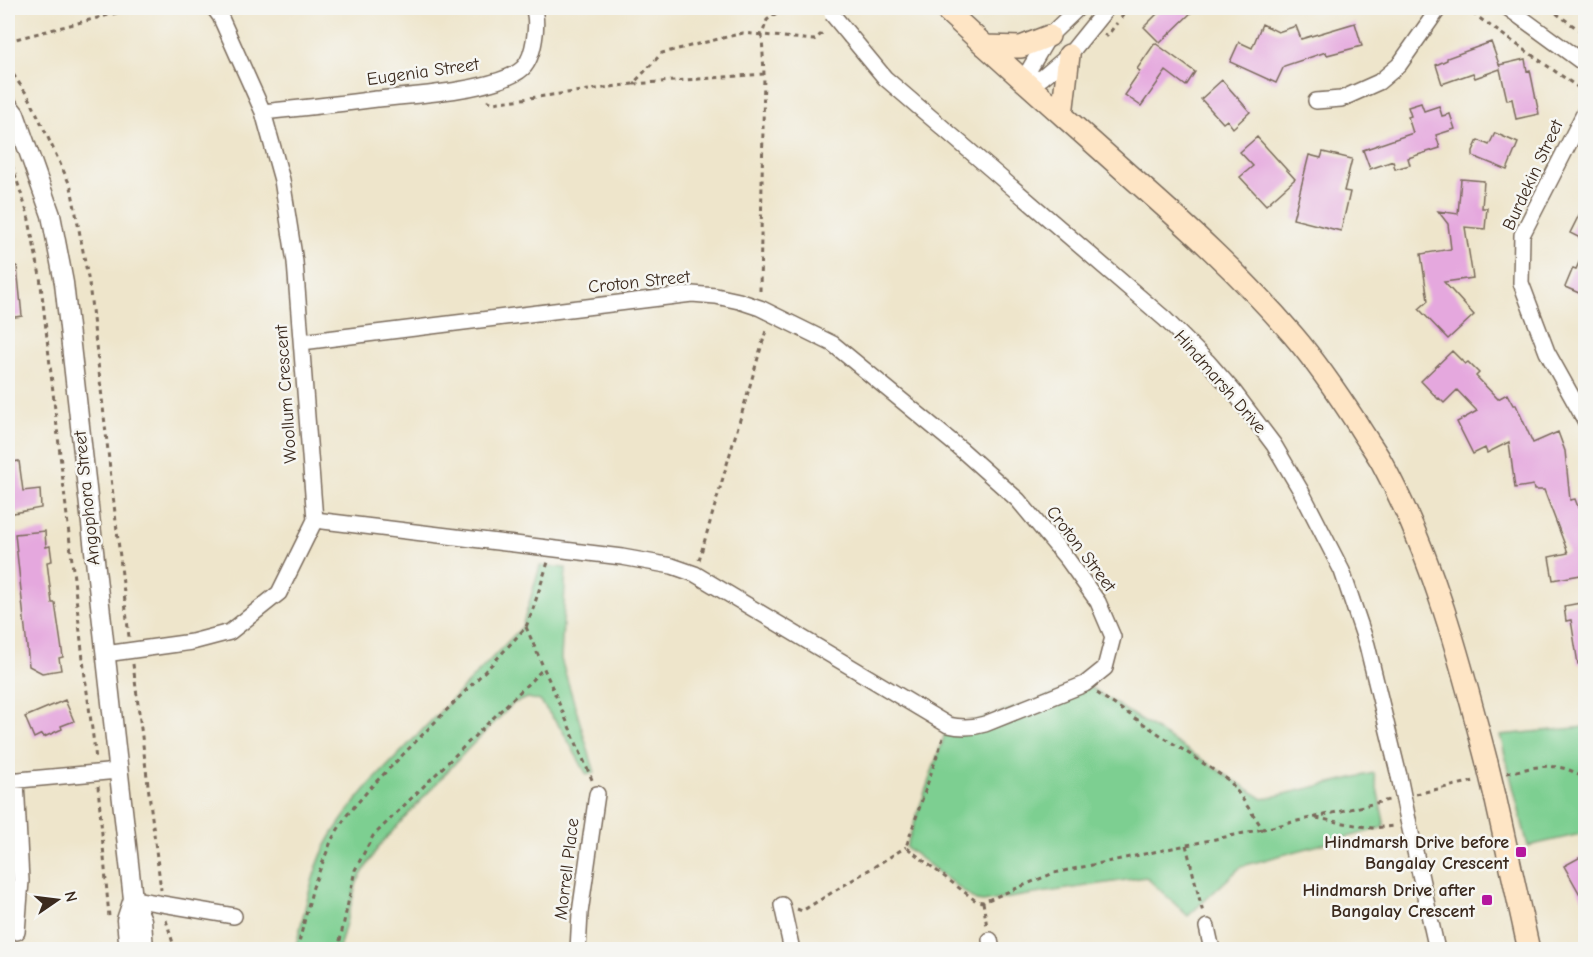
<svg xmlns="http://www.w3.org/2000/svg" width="1593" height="957" viewBox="0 0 1593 957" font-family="'Comic Neue',sans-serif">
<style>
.green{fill:#7dcf91;stroke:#5c7c58;stroke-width:1.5}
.building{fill:#e5a8de}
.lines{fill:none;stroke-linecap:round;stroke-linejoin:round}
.minor-casing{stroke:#7a6b5b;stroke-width:18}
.tertiary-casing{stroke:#7a6b5b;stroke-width:21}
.secondary-casing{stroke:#7a6b5b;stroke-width:24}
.path{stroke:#7a6b5b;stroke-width:3;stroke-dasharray:4.5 4.5;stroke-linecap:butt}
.minor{stroke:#fff;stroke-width:15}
.tertiary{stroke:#fff;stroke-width:18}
.secondary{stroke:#fee5c5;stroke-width:21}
.minor-bridge-casing{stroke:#7a6b5b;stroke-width:18;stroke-linecap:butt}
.secondary-bridge-casing{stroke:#7a6b5b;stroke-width:24;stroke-linecap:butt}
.minor-bridge{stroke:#fff;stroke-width:15}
.secondary-bridge{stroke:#fee5c5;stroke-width:21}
.poi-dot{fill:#b5179e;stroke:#f6f6f2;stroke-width:2}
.labels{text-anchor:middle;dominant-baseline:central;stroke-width:5;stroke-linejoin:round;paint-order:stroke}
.street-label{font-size:18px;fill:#3b2a1e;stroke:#f6f6f2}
.poi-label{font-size:18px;font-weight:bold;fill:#3b2a1e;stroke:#f6f6f2;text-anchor:end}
</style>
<rect width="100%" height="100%" fill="#f6f6f2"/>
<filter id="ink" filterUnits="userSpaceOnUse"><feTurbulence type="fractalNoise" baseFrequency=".0167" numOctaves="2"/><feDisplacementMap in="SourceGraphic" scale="12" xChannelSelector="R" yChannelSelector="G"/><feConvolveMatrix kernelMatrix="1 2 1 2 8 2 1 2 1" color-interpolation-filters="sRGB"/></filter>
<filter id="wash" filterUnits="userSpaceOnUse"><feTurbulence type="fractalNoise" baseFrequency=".008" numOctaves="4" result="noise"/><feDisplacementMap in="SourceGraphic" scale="24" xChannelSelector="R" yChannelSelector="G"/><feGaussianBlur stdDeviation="1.35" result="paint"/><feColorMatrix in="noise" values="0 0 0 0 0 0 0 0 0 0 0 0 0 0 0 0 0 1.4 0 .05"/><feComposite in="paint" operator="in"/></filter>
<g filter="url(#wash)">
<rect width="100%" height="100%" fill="#eee5cb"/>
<path class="green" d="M540,566L566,568L561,659L595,773L587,775L562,730L540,701L528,698L514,703L467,750L379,846L357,882L339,949H295C305,913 311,870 330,838C341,819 355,802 369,785L522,627Z
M1085,684L1263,799L1374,773L1385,827L1242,866L1188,916L1146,877L983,902L976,901L906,847L948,725L959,727Z
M1585,727V833L1528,846L1500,735Z"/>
<g id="blocks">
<path class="building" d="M1163,8H1196L1160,43L1144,27Z
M1355,23L1362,46L1327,55L1326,52L1284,66L1276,83L1230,62L1239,42L1252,48L1262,24L1278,32L1296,26L1301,39Z
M1491,42L1500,67L1499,65L1525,59L1527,71L1530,70L1539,114L1516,119L1512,99L1507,100L1500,69L1475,78L1473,73L1442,84L1436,65L1447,60V58Z
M1155,43L1195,72L1186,86L1166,71L1141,106L1125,95L1130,88L1129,87L1140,71L1137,69Z
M1222,80L1250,112L1233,128L1227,120L1223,123L1201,99Z
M1421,103L1424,111L1439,106L1442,116L1450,114L1455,129L1436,135L1440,148L1408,158L1410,165L1395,169L1393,161L1370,169L1363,150L1413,133L1408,117L1411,116L1408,107Z
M1495,133L1518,143L1507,170L1473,156V151L1478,140L1489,145Z
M1257,137L1295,179L1266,205L1240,177L1253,166L1240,152Z
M1323,152L1352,159L1344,191L1350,192L1341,231L1293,219L1309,155L1321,158Z
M1461,179L1484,181L1482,208H1487L1485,229L1465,227L1473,278L1444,282L1474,315L1448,339L1419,309L1428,301L1421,254L1451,249L1448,224L1438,211L1458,214Z
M1586,201V241L1570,233Z
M1586,247V296L1565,287L1573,268L1576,269Z
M17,266L22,316L8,318V267Z
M1452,351L1465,364L1468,362L1479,373L1476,376L1498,399L1507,394L1513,405H1516L1533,443L1558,432L1565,451L1570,500L1575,499L1586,527V574L1553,580L1549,557L1568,553L1544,490H1534L1533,485L1515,488L1509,442L1487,453L1485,448L1473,454L1457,422L1477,411L1457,390L1444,403L1439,398L1438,399L1421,381Z
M19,461L23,491L40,489L41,508L8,514V463Z
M45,531L46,547L50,546L52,561L47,562L52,603H55L63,657L59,658L61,670L42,673L29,666L15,534Z
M1586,602V663L1578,664L1571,620L1566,621L1564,606Z
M65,700L74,721L61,726L62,729L44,737L42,734L34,738L25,717Z
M1586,854V905L1564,866Z"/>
</g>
</g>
<g filter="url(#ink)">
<use href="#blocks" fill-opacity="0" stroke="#7a6b5b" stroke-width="1.5"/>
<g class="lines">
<g class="minor-casing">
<path id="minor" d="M1508,8L1586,65
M851,37L885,78L1165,319L1207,361L1234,392L1274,445L1301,491L1342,571L1367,645L1399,776
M1023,80L1042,78L1069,55L1107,8
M1023,80L1049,36L1078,8
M1316,101L1341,99L1379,82L1399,65L1439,8
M1586,110L1522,235L1521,283L1547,352L1586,422
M263,112C301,108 339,104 377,99C410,96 500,90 523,68C534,57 539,22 533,8
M302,342L692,294L716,296L739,301L760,308L833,344L963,451L1018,500L1068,560L1098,602L1113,637L1105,668L1085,684L985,724C972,728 961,728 948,725L695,574L672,566L622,557L315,520
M105,654L192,642L230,632L279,593L315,520L295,262L282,180L263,112L220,16L214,8
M16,780L21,881L17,932
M8,781L118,771
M1408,820L1437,950
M133,899L234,916
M782,905L792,950
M1207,927L1212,950
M990,940L992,950
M578,950L580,913L597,794"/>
</g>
<g class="tertiary-casing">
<path id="tertiary" d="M8,105L15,114L51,215L64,283L133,899L142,920L144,950
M129,950L126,920L133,899"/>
</g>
<g class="secondary-casing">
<path id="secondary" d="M944,8C1005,65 1067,119 1129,175C1187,226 1243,277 1293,335C1317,363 1338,394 1358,425C1365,437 1374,449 1381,461C1433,556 1460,659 1487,763
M985,46L1021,47L1049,36
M1062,115L1069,55
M1495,796L1529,950"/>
</g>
<path class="path" d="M1465,8L1586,93
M1549,8L1586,35
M849,12L856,8
M1121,18L1128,8
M1104,34L1107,36L1117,23
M8,41L136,8
M8,67L30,99L71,187L89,283L129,637
M634,84L764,74
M487,100L493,103L633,84L662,53L743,33L814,40L825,31
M8,157L11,162L28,215L40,276L85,677L96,759
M760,291L764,74L762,35L767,20L783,8
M699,560L767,327
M526,627L593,782
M133,664L161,890
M1097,693L1230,781L1263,829L1389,800
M943,738L906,847L976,901L983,902L1054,873L1263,829
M1507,773C1526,769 1549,762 1569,770C1575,772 1580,776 1586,780
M98,786L109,917
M1416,794L1474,781
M1316,818L1372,828L1395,826
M1186,845L1203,913
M983,902L987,927
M797,909L802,911L906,847
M166,920L175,950
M26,942L31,950
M297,950L313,887L332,839L347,815L372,786L495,661L526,627L533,609L548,562
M338,950L355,870L373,836L544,668"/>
<use href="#minor" class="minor"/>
<use href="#tertiary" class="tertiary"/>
<use href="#secondary" class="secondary"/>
<g class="minor-bridge-casing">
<path id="minor-bridge" d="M832,14L851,37
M1399,776L1408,820"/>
</g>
<g class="secondary-bridge-casing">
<path id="secondary-bridge" d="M1487,763L1495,796"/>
</g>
<use href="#minor-bridge" class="minor-bridge"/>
<use href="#secondary-bridge" class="secondary-bridge"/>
</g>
</g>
<g class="poi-dot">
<rect x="1515" y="846" width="12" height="12" rx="3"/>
<rect x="1481" y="894" width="12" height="12" rx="3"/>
</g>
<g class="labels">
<g class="street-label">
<text transform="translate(423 72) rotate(-8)">Eugenia Street</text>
<text transform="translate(1533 175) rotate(-65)">Burdekin Street</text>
<text transform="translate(639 282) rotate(-6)">Croton Street</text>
<text transform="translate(1220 382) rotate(49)">Hindmarsh Drive</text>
<text transform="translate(286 394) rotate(-94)">Woollum Crescent</text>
<text transform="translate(87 498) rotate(-96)">Angophora Street</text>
<text transform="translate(1081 549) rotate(53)">Croton Street</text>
<text transform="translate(567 869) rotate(-83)">Morrell Place</text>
</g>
<g class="poi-label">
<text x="1509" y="842">Hindmarsh Drive before<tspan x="1509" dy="21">Bangalay Crescent</tspan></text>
<text x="1475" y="890">Hindmarsh Drive after<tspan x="1475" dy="21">Bangalay Crescent</tspan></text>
</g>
</g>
<rect width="1593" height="957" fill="none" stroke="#f6f6f2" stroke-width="30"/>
<g transform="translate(57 900) rotate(76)" stroke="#f6f6f2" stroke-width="4.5" paint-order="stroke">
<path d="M0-4.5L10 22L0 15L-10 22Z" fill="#3b2a1e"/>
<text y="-9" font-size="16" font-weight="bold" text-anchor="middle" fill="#3b2a1e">N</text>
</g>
</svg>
